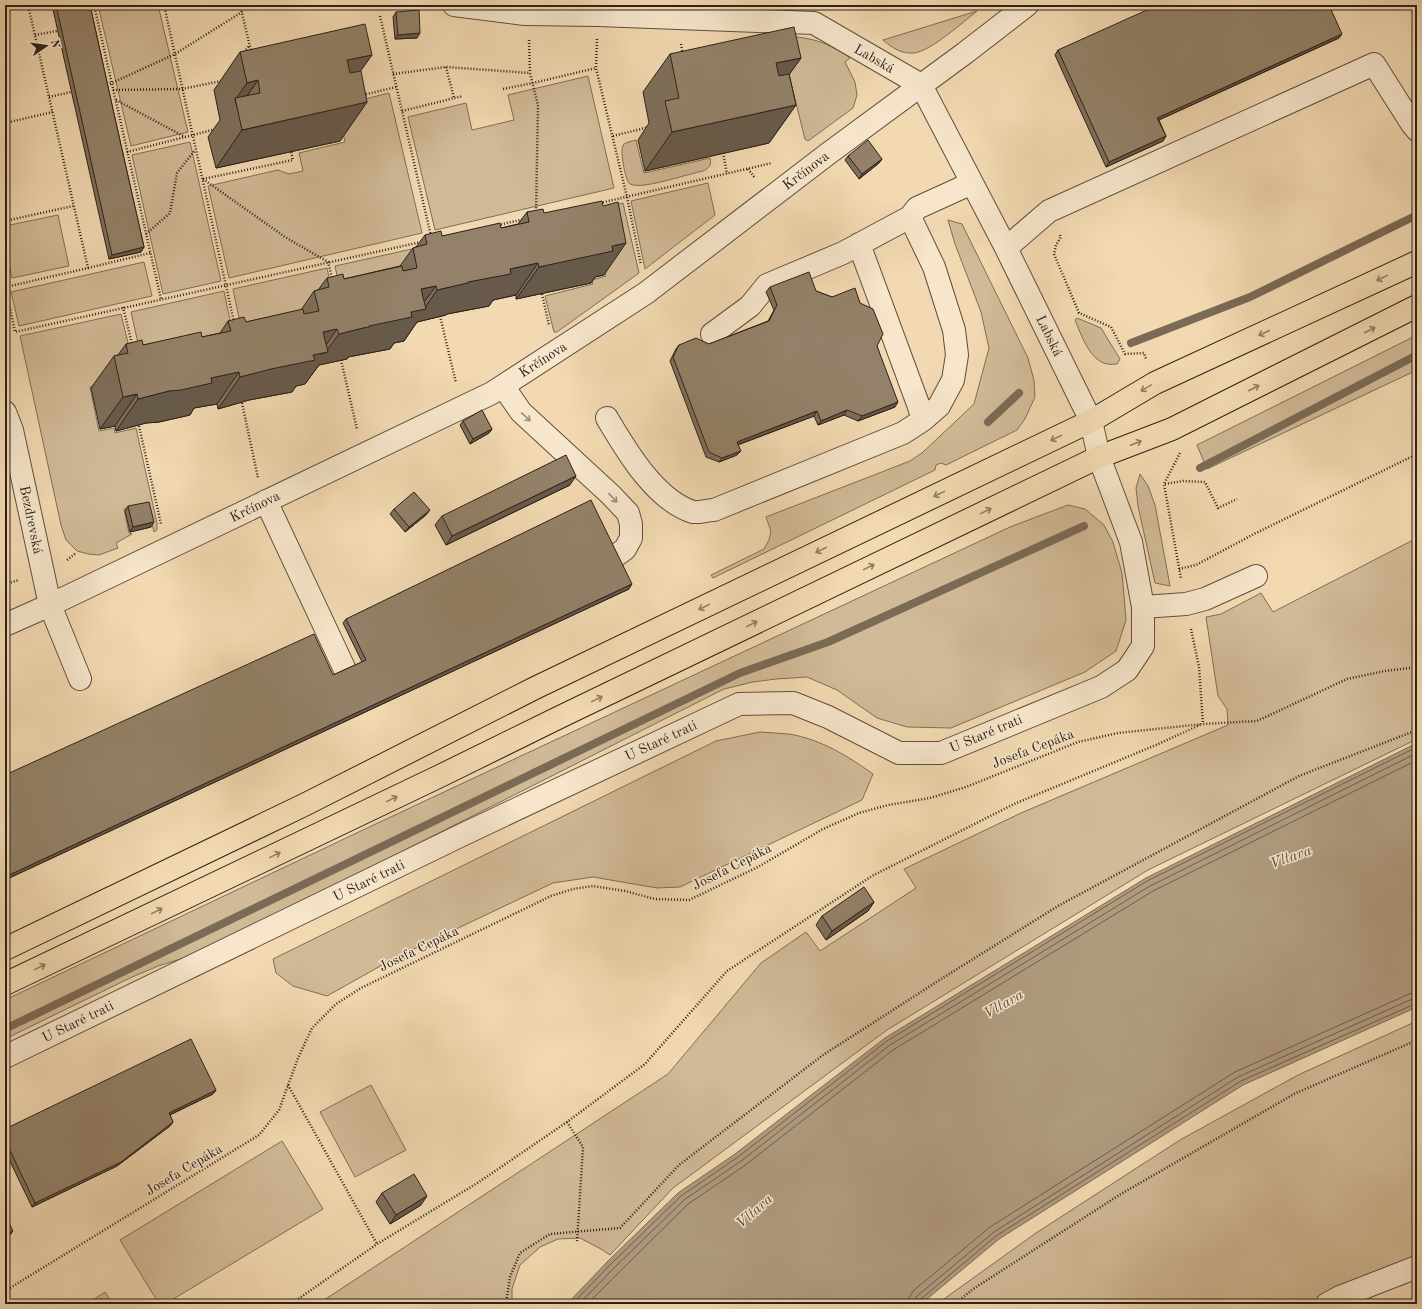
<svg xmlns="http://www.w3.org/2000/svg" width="1422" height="1309" viewBox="0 0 1422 1309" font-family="'Old Standard TT',serif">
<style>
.green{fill:#d1ba97;stroke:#7f6e58}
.water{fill:#af9a7e;stroke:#7b6a56}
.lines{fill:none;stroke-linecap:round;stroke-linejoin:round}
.shore{stroke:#6e5e4c;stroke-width:1}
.stream{stroke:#7b6a56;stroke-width:8}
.minor-casing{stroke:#5e4f40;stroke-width:24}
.major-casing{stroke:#2d211a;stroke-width:24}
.path{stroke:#2d211a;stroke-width:2.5;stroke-dasharray:1 2;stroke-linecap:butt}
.minor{stroke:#f7e6cc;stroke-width:22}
.major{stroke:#f2d9b1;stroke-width:22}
.wall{fill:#7e6f5a;stroke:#2d211a}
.shaded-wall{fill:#675a4a;stroke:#2d211a}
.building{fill:#938169;stroke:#2d211a}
.oneway{stroke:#907d66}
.oneway2{stroke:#9c8d7c}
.labels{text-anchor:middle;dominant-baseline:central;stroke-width:3;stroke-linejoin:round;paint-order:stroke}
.street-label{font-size:14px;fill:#2d211a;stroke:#f7e6cc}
.water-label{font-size:15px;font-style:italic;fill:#5a4b3d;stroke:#f7e6cc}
</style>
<rect width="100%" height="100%" fill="#f2d9b1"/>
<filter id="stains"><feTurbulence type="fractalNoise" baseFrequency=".005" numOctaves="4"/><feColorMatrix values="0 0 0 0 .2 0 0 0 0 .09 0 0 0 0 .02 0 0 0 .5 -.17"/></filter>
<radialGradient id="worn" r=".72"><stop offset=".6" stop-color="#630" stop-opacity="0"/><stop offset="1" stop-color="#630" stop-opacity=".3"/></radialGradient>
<path class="green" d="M98,5H158L188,132L131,146Z
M977,11C963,22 931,51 914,53C902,54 892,48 883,40Z
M782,36C810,37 828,42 850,58L845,62L855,82L857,95L853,108L808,141L805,139L780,40Z
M588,76L614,188L435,230L408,117L466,103L472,130L514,120L508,95Z
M389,93L422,233L229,278L208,186L278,170L289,174L303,171L299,153L345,142L337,106Z
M636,140L644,173L710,158C712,165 709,168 703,171C688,174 647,188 634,185C632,185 630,184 629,183C625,178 619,148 624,144C627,142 633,141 636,140Z
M190,142L221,281L163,294L132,155Z
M708,183L715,215L645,269L631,201Z
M623,203L639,273L557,332H554L545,296L593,284L592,280L606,276L596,232L542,221Z
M58,215L69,266L12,278L5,246V226Z
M948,220L962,224L1028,358L1034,380L1035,397L1025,419L1017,430L946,465L941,463L936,465L935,470L713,578L711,575L764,549L769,540L771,531L766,517L910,461L922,453L974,404L989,348L981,312L955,244Z
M430,245L403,275L343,304L335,266Z
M144,262L152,296L19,326L11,292Z
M327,268L335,307L305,318L245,347L233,289Z
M224,291L236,349L144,370L131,312Z
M121,314L135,372L103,384L90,387L99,431L114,428L115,433L136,428L157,523V530L154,532L147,504L124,509L129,533L132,534L116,543L118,548L99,555L88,554L77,551L66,540L61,525L20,336Z
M1077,318L1101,328L1120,359L1117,364C1114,364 1111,365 1108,364C1090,362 1081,334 1075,320Z
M1417,335V370L1207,469L1197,445Z
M1140,474L1148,486L1155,505L1170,586L1155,583L1138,506L1136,488Z
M1068,505L1085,509L1104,525L1113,542L1122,573L1126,620L1116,651L1085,672L951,728L907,727L877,718L837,690L807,677L776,679L753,682L724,689L203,952L158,966L130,978L5,1039V1000L365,829L1010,527Z
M1417,538V739L1148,870L887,1030L673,1188L610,1255L601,1249L580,1238L558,1239L540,1247L520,1265L512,1289V1304H318L668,1074L761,963L806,932L820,951L916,888L904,869L1021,813L1228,725L1227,709L1218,696L1206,617L1221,614L1261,593L1273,612Z
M760,732C770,733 779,733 789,734C820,739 848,756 873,774L862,800L680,887L657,888L593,877L553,883L393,959L327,996L293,986L276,973L273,959L716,741Z
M1417,1021V1261L1318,1304H937L1036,1233L1180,1140L1298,1075Z
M371,1085L406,1150L355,1177L320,1112Z
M282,1141L323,1209L165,1304H159L120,1240Z
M105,1292L113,1304H87Z"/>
<path class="water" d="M1417,743V1007L1243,1085L999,1239L921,1304H567L609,1260L678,1193L735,1154L885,1038L1146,878Z"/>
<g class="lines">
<path class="shore" d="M572,1304L612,1263L681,1196L738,1157L887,1041L1147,881L1417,747
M579,1304L616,1266L684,1200L741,1161L890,1045L1150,886L1417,753
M587,1304L688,1204L744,1166L893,1050L1153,891L1417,760
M908,1304L909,1298L913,1291L990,1227L1235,1072L1409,994L1417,992
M914,1304L915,1300L917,1296L994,1232L1238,1077L1412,999L1417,998
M919,1304L921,1299L996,1236L1241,1081L1417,1003"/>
<path class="stream" d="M1131,343L1250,297L1417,215
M988,422L1019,393
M1200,468L1417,355
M5,1029L740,673L828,642L1084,526"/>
<g class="minor-casing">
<path id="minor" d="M910,217L934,267L954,330L957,355L953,380L939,406L923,420
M1006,248L1049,211L1374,64L1412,124L1417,130
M712,334L750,306L767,285L843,253L910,217L917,208L972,183
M503,386L521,412L611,495L628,513L631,524V538L625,549L614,557
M5,412L12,430L50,605L80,679
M607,418C626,450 655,500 693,512C698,513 708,510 714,510L903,433L923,420L918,404L859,244
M266,501L346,672
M1143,607L1186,604L1205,599L1256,576
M5,625L50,605L492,393L646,293L829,153L965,53L1027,5
M5,1057L464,834L739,704L793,703L828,717L899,753H941L1101,687L1127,670L1143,646V607L1131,542L1099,457L1091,421L1006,248L921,85L814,23L598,15L525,14L454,5
M1327,1304L1340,1297L1417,1267"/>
</g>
<g class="major-casing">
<path id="major" d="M5,949L304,805L535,688L1091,421L1155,383L1417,262
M5,984L440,776L562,716L1099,457L1172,429L1417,306"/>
</g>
<path class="path" d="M94,5L161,299
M164,5L234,322
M240,5L251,51
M380,16L431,236
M35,35L57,31
M597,39L596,68L627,197L641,265
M529,40L530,73
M681,44L683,55
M244,52L250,45
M446,67L454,98
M393,74L446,67L530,73L538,105L536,213
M104,85L112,83L175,54L242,12
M503,89L533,83L596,68
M113,90L182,89L221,81
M363,95L396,87
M49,97L71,92
M116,100L185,137
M402,111L463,96
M5,123L53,112
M613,136L649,127
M127,152L216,129
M723,153L727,174
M748,169L755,178
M203,179L285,237L328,262L332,278
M203,179L293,160L291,151
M600,203L772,163
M5,221L73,206
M498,225L525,219
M146,234L170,213L177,173L195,150
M1060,235L1061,237L1056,245L1054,254L1079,313L1111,327L1125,354L1144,353L1146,359
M88,268L150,253
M5,283L15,332L421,242
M6,287L88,268L28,5
M542,294L549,325
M123,307L132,344
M440,316L456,383
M341,360L357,429
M242,403L258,478
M139,426L161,524
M1180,453L1164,484L1181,579
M1165,484L1183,481L1205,482L1218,508L1237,499
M67,560L76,553
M1179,569L1196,565L1254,534L1417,454
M5,584L19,580
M1191,629L1199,667L1203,724
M288,1085L377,1244
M567,1122L583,1147L577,1242
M5,1291L259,1135L279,1110L298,1058L312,1028L336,1004L361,988L551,896L573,889L593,886L625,891L655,899L689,900L758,867L823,829L859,813L888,805L930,798L966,787L1078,742L1118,733L1203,724L1257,721L1347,679L1385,671L1417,667
M291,1304L377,1244L479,1182L567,1122L645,1064L727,971L872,876L1014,804L1156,745L1200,725
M506,1304L510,1277L520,1253L550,1234L620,1228L679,1165L823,1055L938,981L1058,906L1299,776L1417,730
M955,1304L973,1289L1121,1194L1294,1094L1417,1040"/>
<use href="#minor" class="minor"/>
<use href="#major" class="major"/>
</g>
<path class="wall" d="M52,5H90L114,114L144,247L141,252L109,259Z
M396,12L417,38L395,39L393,17Z
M1339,38L1159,120L1166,136L1163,141L1106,167L1055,55L1058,50Z
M240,52L372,55L360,71L367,102L340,141L216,168L208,137L220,120L214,90Z
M670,54L801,58L789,74L796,105L769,143L645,171L638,140L649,123L643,92Z
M848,156L882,159L879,163L859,179L845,160Z
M527,212L544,213L604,275L595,277L591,283L516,299V295L493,300L489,306L447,314L446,315L417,322L404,341L394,343L390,349L348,357L347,359L319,365L305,384L296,386L292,392L249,400L218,409L217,404L194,408L190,415L159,422L146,423L116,431L115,426L100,429L91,388L114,356L118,355L126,344L143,345L202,337L220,333L228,321L246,322L301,310L314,291L318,290L327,278L344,279L400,266L413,248L416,247L425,235L442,236L501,228L518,224Z
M770,287L816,291L832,297L860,303L877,346L895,407L858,421L844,415L818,425L814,416L738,445L737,455L719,462L706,457L670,361L676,349L679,345L709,344L768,321L774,310L766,292Z
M463,421L492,429L489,433L470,444L460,425Z
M570,485L446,545L435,525L442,516Z
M128,506L151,527L130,532L125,511Z
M394,509L426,515L405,532L390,514Z
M629,589L5,880V775L333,675L362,662L343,623L346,619Z
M874,902L868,911L826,940L816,925L822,916Z
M216,1090L213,1094L170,1115L173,1122L170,1126L117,1166L32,1207L5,1151V1129Z
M382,1193L421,1205L390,1224L376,1202Z"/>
<path class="shaded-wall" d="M420,33L417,38L395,39L398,35Z
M1342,34L1339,38L1154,122L1157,118Z
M372,55L345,93L347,60Z
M801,58L774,96L776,63Z
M258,80L238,109L235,100L247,83Z
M367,102L340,141L216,168L242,130Z
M796,105L769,143L645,171L672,132Z
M1166,136L1163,141L1106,167L1109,162Z
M882,159L879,163L859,179L862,174Z
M626,243L604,275L595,277L591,283L516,299L539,267L612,246Z
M144,247L141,252L109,259L112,255Z
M538,263L516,295L493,300L489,306L447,314L446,315L417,322L404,341L394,343L390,349L348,357L347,359L319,365L305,384L296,386L292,392L249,400L218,409L240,377L323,332L337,329L320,354L325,353L339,334L369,326L421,289L436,286L418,310L424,309L437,290L468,282L510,269Z
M9,271L5,277V272Z
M239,372L217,404L194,408L190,415L159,422L146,423L116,431L138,399L169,391L211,378Z
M137,394L115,426L100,429L123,397Z
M898,402L895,407L858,421L862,416Z
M847,410L844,415L818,425L821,421Z
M817,411L814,416L734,446L737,442Z
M492,429L489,433L470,444L473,439Z
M741,451L737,455L719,462L722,458Z
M576,476L570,485L446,545L452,536Z
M430,510L426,515L405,532L409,527Z
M154,522L151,527L130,532L133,527Z
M632,584L629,589L5,880V877Z
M874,902L868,911L826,940L832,931Z
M216,1090L213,1094L165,1117L169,1113Z
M173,1122L170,1126L117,1166L32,1207L35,1203Z
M427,1196L421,1205L390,1224L396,1215Z
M13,1231L5,1242V1235Z"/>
<path class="building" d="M56,5H90L114,114L144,247L112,255Z
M1158,5H1329L1342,34L1157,118L1166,136L1109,162L1058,50Z
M419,10L420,33L398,35L396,12Z
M365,24L372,55L347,60L350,73L361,71L367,102L242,130L235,98L260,93L258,80L247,83L240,52Z
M794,27L801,58L776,63L779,76L789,74L796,105L672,132L665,101L679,98L670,54Z
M868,140L882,159L862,174L848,156Z
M602,201L603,206L618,202L626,243L612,246L613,251L539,267L538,263L510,269L511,274L468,282V283L437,290L436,286L421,289L426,309L411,312L412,317L369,326V327L363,328L339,334L337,329L323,332L328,352L313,355L315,360L271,369L240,377L239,372L211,378L212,383L181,390L169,391L138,399L137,394L123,397L114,356L128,353L126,344L142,340L143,345L201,332L202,337L231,331L228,321L244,317L246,322L303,309L304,314L319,311L314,291L329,287L327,278L343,274L344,279L402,266L403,271L417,268L413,248L427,244L425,235L441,231L442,236L500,223L501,228L529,222L527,212L543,209L544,213Z
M5,251L9,271L5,272Z
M809,272L816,291L832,297L855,288L860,303L873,309L883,334L877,346L898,402L862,416L847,410L821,421L817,411L737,442L741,451L722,458L709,452L673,357L679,345L696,338L709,344L769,321L777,305L770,287Z
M482,410L492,429L473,439L463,421Z
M566,455L576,476L452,536L442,516Z
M414,492L430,510L409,527L394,509Z
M591,500L632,584L5,877V775L314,634L333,675L366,660L346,619Z
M149,502L154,522L133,527L128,506Z
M864,887L874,902L832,931L822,916Z
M191,1039L216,1090L169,1113L173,1122L121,1162L35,1203L5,1140V1129Z
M414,1174L427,1196L396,1215L382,1193Z
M5,1215L13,1231L5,1235Z"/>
<defs><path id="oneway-shaft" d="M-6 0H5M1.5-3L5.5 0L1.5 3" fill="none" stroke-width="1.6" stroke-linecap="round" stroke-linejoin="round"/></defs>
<g class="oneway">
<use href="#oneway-shaft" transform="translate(1382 278) rotate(154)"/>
<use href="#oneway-shaft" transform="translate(1370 330) rotate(-27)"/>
<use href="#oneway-shaft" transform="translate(1264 333) rotate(155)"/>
<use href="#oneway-shaft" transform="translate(1146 388) rotate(149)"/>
<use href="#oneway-shaft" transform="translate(1254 388) rotate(-27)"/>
<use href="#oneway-shaft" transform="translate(1056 438) rotate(154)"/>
<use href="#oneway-shaft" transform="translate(1136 443) rotate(-21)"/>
<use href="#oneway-shaft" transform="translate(939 494) rotate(154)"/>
<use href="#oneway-shaft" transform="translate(986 511) rotate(-26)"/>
<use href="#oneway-shaft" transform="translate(821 550) rotate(154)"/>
<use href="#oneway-shaft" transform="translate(869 567) rotate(-26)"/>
<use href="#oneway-shaft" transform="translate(704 607) rotate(154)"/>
<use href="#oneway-shaft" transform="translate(752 624) rotate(-26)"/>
<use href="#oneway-shaft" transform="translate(597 699) rotate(-26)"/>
<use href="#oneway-shaft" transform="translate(392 799) rotate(-26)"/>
<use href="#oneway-shaft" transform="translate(275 855) rotate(-26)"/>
<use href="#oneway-shaft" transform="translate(157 911) rotate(-26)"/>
<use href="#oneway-shaft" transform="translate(40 967) rotate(-26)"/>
</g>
<g class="oneway2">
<use href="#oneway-shaft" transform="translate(526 417) rotate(43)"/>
<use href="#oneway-shaft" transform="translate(613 498) rotate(47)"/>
</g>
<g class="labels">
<g class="street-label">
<text transform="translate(874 59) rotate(30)">Labská</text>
<text transform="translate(806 171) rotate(-37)">Krčínova</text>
<text transform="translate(1049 336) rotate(64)">Labská</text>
<text transform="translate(543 360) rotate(-33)">Krčínova</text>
<text transform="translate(255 507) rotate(-26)">Krčínova</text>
<text transform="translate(31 520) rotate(78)">Bezdrevská</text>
<text transform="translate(986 734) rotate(-23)">U Staré trati</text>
<text transform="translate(661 741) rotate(-25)">U Staré trati</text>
<text transform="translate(1033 749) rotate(-21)">Josefa Cepáka</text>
<text transform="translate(732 867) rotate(-27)">Josefa Cepáka</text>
<text transform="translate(369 881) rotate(-26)">U Staré trati</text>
<text transform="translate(419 949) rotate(-26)">Josefa Cepáka</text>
<text transform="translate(78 1022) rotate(-26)">U Staré trati</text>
<text transform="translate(184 1170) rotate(-31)">Josefa Cepáka</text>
</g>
<g class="water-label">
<text transform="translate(1291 858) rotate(-20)">Vltava</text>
<text transform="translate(1004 1005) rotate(-30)">Vltava</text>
<text transform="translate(755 1212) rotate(-42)">Vltava</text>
</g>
</g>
<rect width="1422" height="1309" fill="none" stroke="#f2d9b1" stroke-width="20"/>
<rect x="6" y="6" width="1410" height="1297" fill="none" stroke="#2d211a" stroke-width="2"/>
<rect x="10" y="10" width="1402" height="1289" fill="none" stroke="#2d211a"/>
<g transform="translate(46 46) rotate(77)" stroke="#f7e6cc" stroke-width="3" paint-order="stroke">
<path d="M0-3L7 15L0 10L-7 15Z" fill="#2d211a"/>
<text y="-6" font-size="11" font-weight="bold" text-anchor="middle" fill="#2d211a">N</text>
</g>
<rect width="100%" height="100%" filter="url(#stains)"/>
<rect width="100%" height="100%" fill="url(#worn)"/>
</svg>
